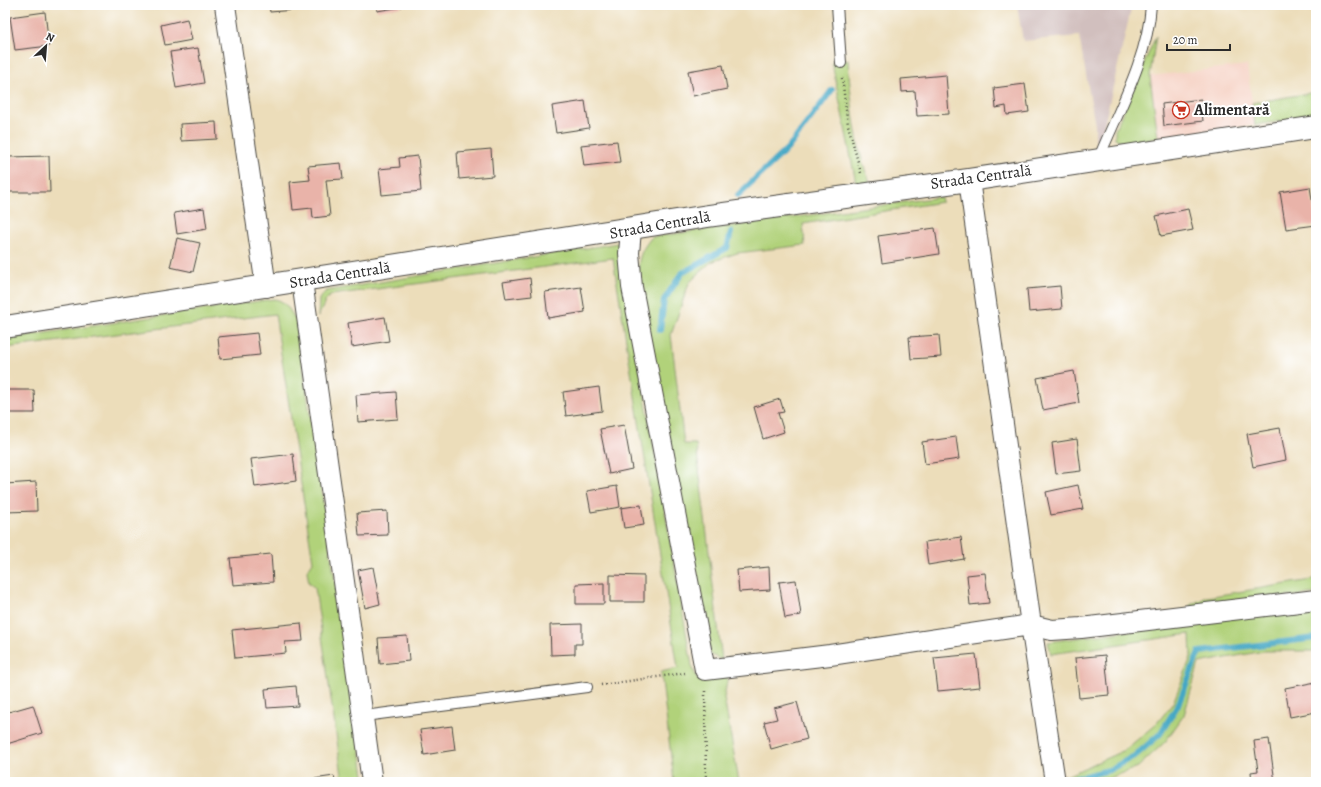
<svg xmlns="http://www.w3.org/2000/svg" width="1321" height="787" viewBox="0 0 1321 787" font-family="Alegreya,serif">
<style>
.built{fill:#f6d2c4}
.industrial{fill:#d1bfbe}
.green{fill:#b1d27a;stroke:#6e7e52}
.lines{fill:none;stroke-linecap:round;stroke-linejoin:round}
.stream{stroke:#45a7c5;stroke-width:6}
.building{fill:#e9b3a9}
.lane-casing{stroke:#484640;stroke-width:12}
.street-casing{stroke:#484640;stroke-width:22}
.secondary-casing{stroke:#484640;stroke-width:24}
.path{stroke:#484640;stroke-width:2.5;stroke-dasharray:1 3;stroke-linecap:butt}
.lane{stroke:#fff;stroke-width:10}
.street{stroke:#fff;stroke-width:20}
.secondary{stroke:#fff;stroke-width:22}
.labels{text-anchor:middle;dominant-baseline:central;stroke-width:4;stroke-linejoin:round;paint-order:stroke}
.poi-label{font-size:16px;font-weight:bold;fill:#2b2b2b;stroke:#fff;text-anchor:start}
.street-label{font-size:16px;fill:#2b2b2b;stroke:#fff}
</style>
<rect width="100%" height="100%" fill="#fff"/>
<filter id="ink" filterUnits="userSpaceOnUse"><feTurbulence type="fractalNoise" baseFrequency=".025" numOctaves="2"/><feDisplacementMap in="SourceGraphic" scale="8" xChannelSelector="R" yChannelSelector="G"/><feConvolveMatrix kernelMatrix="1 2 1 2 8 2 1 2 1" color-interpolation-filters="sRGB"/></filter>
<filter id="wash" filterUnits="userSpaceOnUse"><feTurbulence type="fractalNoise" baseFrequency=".012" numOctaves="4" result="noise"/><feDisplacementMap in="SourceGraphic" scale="16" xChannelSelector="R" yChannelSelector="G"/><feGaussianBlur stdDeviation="0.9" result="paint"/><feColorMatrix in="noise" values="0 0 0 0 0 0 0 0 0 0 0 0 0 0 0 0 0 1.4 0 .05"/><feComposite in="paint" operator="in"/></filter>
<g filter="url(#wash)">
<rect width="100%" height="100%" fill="#ecddba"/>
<path class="built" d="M1247,65L1255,125L1158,137L1150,76Z"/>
<path class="industrial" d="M1017,5H1132L1101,138L1095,140V125L1079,36L1023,41Z"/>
<path class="green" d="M1156,36L1150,76L1158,137C1141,141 1131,148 1115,138V130Z
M848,60C850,91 856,155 870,182L856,183L832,63Z
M1316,92V116L1255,125L1252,103Z
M941,197L942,202L803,224L805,245L737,253L711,262L689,283L671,335L684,444H696L722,660L710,654L639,289C638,266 636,255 652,237Z
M618,243L692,666L697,679L728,676L724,698L739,782H674L661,672L678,668L613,258L331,295L326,300L318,317L319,299L326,291Z
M273,299C285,299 291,312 296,321L365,782H343L315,588L309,583L307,571L313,562L275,314L5,348V339Z
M1316,575V593L1191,610L1190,605L1207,597L1311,580Z
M1316,605V651H1264L1199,663L1184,715L1165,742L1138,767L1100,782H1067L1066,776L1125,750L1157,723L1173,703L1191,657L1190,634L1051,654L1048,642Z"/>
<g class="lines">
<path class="stream" d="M738,195L788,148L832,90
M660,330L664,300L682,273L727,248L731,232
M1061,782L1109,770L1136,755L1160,734L1178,705L1199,652L1316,638"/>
</g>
<g id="blocks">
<path class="building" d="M269,5H306L307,9L270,12Z
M376,5H401L402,7L377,11Z
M45,12L49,46L15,50L10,17Z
M187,19L192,40L165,45L161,25Z
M198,48L204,83L176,88L170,52Z
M723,65L727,89L693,96L688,71Z
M946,75L949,114L917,116L915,91L902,92L901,79Z
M1025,84L1029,112L1007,115L1006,106L996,108L994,88Z
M1201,99L1203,121L1164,126L1162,104Z
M585,101L589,128L556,133L552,106Z
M216,122L217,139L181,141L180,124Z
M617,141L620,162L584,166L581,145Z
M491,149L493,176L459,179L457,152Z
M49,156L50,192H9V157Z
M418,156L421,191L382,195L379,169L400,167L399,158Z
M341,163L343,179L326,180L330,216L313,218L312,208L293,210L290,182L310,180L308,166Z
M1310,187L1316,225L1286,229L1280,192Z
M204,208L207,229L177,234L174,213Z
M1188,209L1193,230L1161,236L1156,216Z
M935,228L939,254L882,263L878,236Z
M177,238L200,243L193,272L170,267Z
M530,278L532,296L506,299L503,282Z
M1060,286L1062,309L1029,312L1027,289Z
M581,287L585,312L548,318L545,292Z
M385,317L389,341L352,347L348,323Z
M257,333L260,355L220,359L218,337Z
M939,335L941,357L911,359L909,337Z
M1074,371L1079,403L1043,410L1037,378Z
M599,387L602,411L566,416L563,392Z
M5,390H34L35,413H5Z
M396,392L398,419L358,422L356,395Z
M780,399L784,412L778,413L784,432L763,439L754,407Z
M624,425L632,469L609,474L600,429Z
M1280,428L1286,460L1253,467L1247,434Z
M956,437L959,459L925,464L922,442Z
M1077,439L1081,471L1056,474L1052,443Z
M293,454L296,481L255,487L251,459Z
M36,482L37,511L5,512V484Z
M1078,485L1083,509L1051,515L1046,492Z
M617,486L620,507L591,512L587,491Z
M641,505L644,525L624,528L621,508Z
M387,511L388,535L359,536L357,513Z
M961,537L964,559L928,565L925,542Z
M271,554L273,582L233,585L230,558Z
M373,567L380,604L365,608L358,570Z
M769,567L770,590L739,592L737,570Z
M985,573L989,603L970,605L967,575Z
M610,575L644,576V602H610Z
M796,580L801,615L785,618L779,582Z
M604,583V604H576V584Z
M301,623L303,641L285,642L286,653L235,658L232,630Z
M582,624V644H575V654L551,655L550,625Z
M407,636L409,661L380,664L378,638Z
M976,654L980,687L938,691L934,658Z
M1105,655L1109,695L1079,698L1075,658Z
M1316,682V712L1290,717L1285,688Z
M296,686L298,706L267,708L265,689Z
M797,702L807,739L771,749L764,722L777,719L774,708Z
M33,705L42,733L7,744L5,713Z
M452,726L455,750L424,755L420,730Z
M1269,739L1275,782H1252L1251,772L1258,771L1254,741Z
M334,776L336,782H300V781Z"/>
</g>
</g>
<g filter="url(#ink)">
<use href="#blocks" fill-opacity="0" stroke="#484640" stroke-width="1"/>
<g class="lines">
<g class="lane-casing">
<path id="lane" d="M837,5L841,63
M1098,160C1118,111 1148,58 1151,5
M364,716L587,687"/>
</g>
<g class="street-casing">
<path id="street" d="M225,5L266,287
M969,180L1031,625L1055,782
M631,230L629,253L632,287L705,670L830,655L1031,625L1052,630L1081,628L1316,600
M302,281L372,782"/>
</g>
<g class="secondary-casing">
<path id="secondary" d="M5,327L708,216L969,180L1316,127"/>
</g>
<path class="path" d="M842,78L848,125L861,173
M601,685L685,673
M705,691L706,782"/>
<use href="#lane" class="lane"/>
<use href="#street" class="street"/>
<use href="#secondary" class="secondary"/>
</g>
</g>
<defs>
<g id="supermarket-ring" transform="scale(0.9)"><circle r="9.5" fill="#fff" stroke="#c8321e" stroke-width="1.5"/><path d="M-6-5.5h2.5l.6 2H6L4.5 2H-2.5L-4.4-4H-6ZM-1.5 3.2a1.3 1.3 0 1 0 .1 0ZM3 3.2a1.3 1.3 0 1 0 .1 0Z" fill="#c8321e"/></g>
</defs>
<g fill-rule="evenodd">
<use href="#supermarket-ring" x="1181" y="110"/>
</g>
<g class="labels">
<g class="poi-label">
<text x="1194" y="110">Alimentară</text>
</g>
<g class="street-label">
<text transform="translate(981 177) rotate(-8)">Strada Centrală</text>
<text transform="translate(660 225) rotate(-10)">Strada Centrală</text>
<text transform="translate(340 275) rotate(-9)">Strada Centrală</text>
</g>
</g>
<rect width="1321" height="787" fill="none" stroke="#fff" stroke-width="20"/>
<g transform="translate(46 46) rotate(26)" stroke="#ffffff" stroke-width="3" paint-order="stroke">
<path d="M0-3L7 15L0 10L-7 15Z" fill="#2b2b2b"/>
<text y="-6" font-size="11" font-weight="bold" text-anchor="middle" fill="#2b2b2b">N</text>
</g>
<path d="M1167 44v6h63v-6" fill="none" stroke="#2b2b2b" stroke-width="2"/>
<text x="1173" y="44" font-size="12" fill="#2b2b2b" stroke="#ffffff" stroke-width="3" paint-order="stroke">20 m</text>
</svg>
